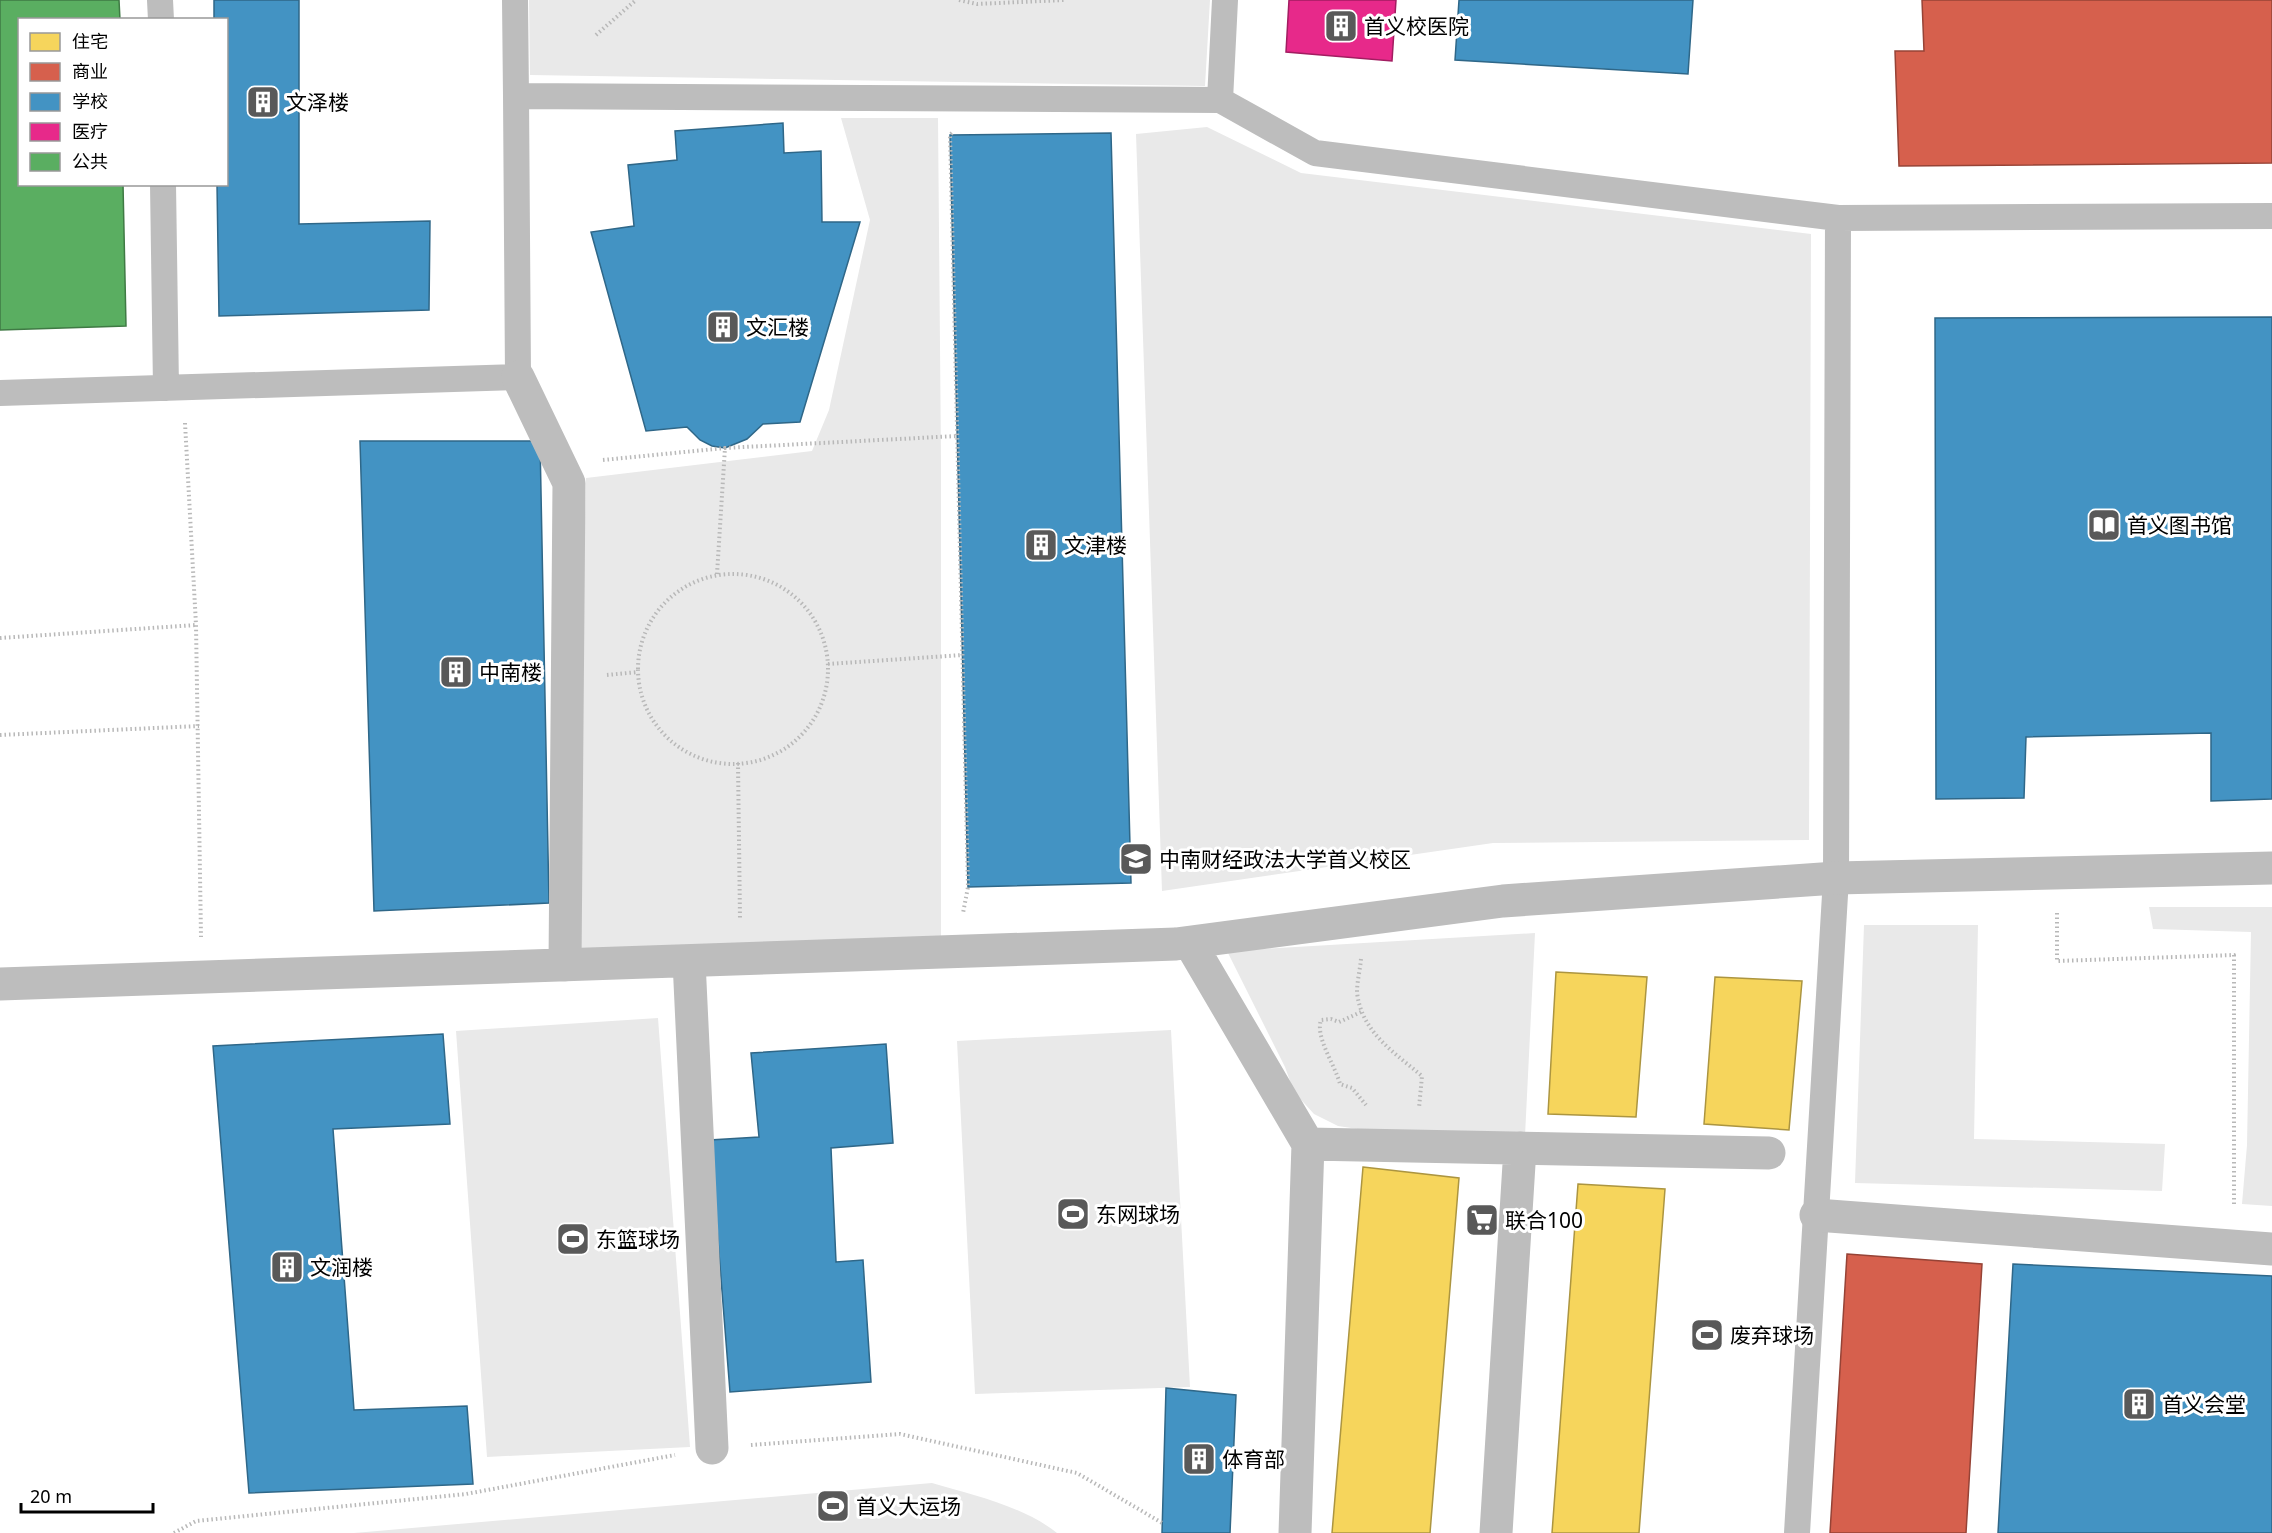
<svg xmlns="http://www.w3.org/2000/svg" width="2272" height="1533" viewBox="0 0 2272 1533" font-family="'Noto Sans','Noto Sans SC',sans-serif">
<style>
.green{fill:#e9e9e9}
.homes{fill:#f6d55c;stroke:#ac9540;stroke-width:1.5}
.shops{fill:#d6604d;stroke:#964336;stroke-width:1.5}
.schools{fill:#4393c3;stroke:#2f6788;stroke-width:1.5}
.health{fill:#e7298a;stroke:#a21d61;stroke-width:1.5}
.public{fill:#5aae61;stroke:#3f7a44;stroke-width:1.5}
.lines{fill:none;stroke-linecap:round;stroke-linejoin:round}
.path{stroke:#b8b8b8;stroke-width:4;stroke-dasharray:1.5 3;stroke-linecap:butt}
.service{stroke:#bdbdbd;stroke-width:26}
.minor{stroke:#bdbdbd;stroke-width:33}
.labels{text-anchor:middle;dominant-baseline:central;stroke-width:6;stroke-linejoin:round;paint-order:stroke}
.poi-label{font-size:21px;fill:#000;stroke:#fff;text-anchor:start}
</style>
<rect width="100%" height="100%" fill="#fff"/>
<path class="green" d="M529,0H1210L1205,86L530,75Z
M841,118H938L941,459V943L574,955L586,478L812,451L829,410L870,220Z
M1207,127L1301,173L1811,234L1809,840L1493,843L1162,891L1136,134Z
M2149,907H2272V1206L2242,1204L2247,1145L2251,932L2153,929Z
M1864,925H1978L1974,1139L2165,1144L2162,1191L1855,1183Z
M1535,933L1525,1136L1358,1129L1338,1126L1314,1114L1294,1092L1285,1067L1227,951Z
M658,1018L690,1447L487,1457L456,1031Z
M1171,1030L1190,1387L975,1394L957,1041Z
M932,1483C973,1495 1023,1506 1057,1533H354Z"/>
<path class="homes" d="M1556,972L1647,977L1636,1117L1548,1114Z
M1715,977L1802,981L1789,1130L1704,1124Z
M1363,1167L1459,1178L1430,1533H1332Z
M1578,1184L1665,1189L1639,1533H1552Z"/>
<path class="shops" d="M1922,0H2272V163L1899,166L1895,51H1924Z
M1847,1254L1982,1264L1966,1533H1830Z"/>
<path class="schools" d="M214,0H299V224L430,221L429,310L219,316L217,184H226V20H214Z
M1459,0H1693L1688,74L1455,60Z
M783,123L784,153L821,151L822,222H860L800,422L763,424L747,439L725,448L712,446L700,440L687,427L646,431L591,232L634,226L628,165L677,160L675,131Z
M1111,133L1131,883L968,887L950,135Z
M2272,317V799L2211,801V733L2026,737L2024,798L1936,799L1935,318Z
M360,441H540L549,903L374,911Z
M443,1034L450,1124L333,1129L354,1410L467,1406L473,1484L249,1493L213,1046Z
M886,1044L893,1143L831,1148L836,1262L863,1260L871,1382L730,1392L710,1140L759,1137L751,1053Z
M2013,1264L2272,1276V1533H1998Z
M1166,1388L1236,1395L1230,1533H1162Z"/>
<path class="health" d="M1289,0H1396L1392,61L1286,52Z"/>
<path class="public" d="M0,0H119L120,20H20V184H123L126,326L0,330Z"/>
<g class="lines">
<path class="path" d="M959,0L977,4L1064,0
M596,35L636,0
M952,133L950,135L968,887L963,913
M185,423L196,625L201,937
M603,460L725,448
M717,574L725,448L957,436
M638 669a95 95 0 1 1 190 0a95 95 0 1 1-190 0Z
M0,638L196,625
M828,664L963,655
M607,675L638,672
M0,735L199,726
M738,763L740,919
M2057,913V961L2234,955V1206
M1361,959C1360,970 1357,982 1357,992C1361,1032 1395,1053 1422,1076L1419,1108
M1361,1012L1339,1022L1331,1019L1321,1020C1315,1037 1335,1065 1340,1084L1352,1088L1366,1105
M751,1445L900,1434L1077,1473L1164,1524
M174,1533L196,1521L466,1494L675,1455"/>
<path class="service" d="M160,0L161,20
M515,0L516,96
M1220,100L1225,0
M163,184L166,388
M0,393L518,377L516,96L1220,100L1315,153L1838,218L2272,216
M1797,1533L1836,878L1838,218"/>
<path class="minor" d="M518,377L569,483L565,965
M1190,943L1308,1144L1769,1153
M689,961L712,1448
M0,984L1176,944L1503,901L1836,878L2272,868
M1816,1215L2272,1249
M1295,1533L1308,1144
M1496,1533L1520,1148"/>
</g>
<defs>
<g id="building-square" transform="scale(1.725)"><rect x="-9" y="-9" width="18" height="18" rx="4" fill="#595959" stroke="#fff"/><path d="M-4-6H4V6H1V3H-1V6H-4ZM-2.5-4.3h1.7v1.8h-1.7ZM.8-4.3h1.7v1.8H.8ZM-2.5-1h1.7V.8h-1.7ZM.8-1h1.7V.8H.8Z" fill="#fff"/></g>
<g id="library-square" transform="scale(1.725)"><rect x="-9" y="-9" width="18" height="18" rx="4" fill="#595959" stroke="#fff"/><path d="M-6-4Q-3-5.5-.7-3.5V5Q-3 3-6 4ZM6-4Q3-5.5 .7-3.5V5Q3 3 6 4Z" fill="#fff"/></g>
<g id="university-square" transform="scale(1.725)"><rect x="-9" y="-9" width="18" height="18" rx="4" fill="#595959" stroke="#fff"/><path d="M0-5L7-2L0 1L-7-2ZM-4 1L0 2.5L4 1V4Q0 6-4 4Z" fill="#fff"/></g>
<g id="stadium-square" transform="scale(1.725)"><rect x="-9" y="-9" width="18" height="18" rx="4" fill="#595959" stroke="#fff"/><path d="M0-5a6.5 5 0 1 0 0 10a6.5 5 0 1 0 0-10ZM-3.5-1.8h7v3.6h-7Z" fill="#fff"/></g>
<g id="supermarket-square" transform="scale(1.725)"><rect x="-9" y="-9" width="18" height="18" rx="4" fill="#595959" stroke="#fff"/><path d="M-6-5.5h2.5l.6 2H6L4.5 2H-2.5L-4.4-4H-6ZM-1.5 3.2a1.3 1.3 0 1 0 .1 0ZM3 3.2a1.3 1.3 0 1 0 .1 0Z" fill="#fff"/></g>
</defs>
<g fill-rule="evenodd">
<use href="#building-square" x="1341" y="26"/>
<use href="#building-square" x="263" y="102"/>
<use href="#building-square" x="723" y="327"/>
<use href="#library-square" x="2104" y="525"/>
<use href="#building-square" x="1041" y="545"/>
<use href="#building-square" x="456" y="672"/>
<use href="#university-square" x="1136" y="859"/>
<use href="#stadium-square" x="1073" y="1214"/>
<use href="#supermarket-square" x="1482" y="1220"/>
<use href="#stadium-square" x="573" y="1239"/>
<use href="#building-square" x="287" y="1267"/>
<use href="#stadium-square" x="1707" y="1335"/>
<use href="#building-square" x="2139" y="1404"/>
<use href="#building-square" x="1199" y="1459"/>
<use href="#stadium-square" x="833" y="1506"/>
</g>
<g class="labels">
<g class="poi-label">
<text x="1364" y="26">首义校医院</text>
<text x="286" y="102">文泽楼</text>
<text x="746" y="327">文汇楼</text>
<text x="2127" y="525">首义图书馆</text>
<text x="1064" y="545">文津楼</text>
<text x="479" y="672">中南楼</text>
<text x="1159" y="859">中南财经政法大学首义校区</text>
<text x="1096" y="1214">东网球场</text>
<text x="1505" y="1220">联合100</text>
<text x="596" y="1239">东篮球场</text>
<text x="310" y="1267">文润楼</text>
<text x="1730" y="1335">废弃球场</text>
<text x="2162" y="1404">首义会堂</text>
<text x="1222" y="1459">体育部</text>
<text x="856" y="1506">首义大运场</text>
</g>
</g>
<rect x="18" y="18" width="210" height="168" fill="#ffffff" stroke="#999999" stroke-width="1.5"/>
<rect x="30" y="33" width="30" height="18" fill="#f6d55c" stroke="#999999" stroke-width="1.5"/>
<text x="72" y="48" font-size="18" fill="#000000">住宅</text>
<rect x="30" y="63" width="30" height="18" fill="#d6604d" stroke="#999999" stroke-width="1.5"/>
<text x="72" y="78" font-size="18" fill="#000000">商业</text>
<rect x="30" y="93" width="30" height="18" fill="#4393c3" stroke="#999999" stroke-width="1.5"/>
<text x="72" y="108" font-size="18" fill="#000000">学校</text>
<rect x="30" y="123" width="30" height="18" fill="#e7298a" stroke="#999999" stroke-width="1.5"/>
<text x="72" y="138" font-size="18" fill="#000000">医疗</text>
<rect x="30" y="153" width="30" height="18" fill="#5aae61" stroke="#999999" stroke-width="1.5"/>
<text x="72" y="168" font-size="18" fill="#000000">公共</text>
<path d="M21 1503v9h132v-9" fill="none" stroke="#000000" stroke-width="3"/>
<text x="30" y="1503" font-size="18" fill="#000000" stroke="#ffffff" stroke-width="4.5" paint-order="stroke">20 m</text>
</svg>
